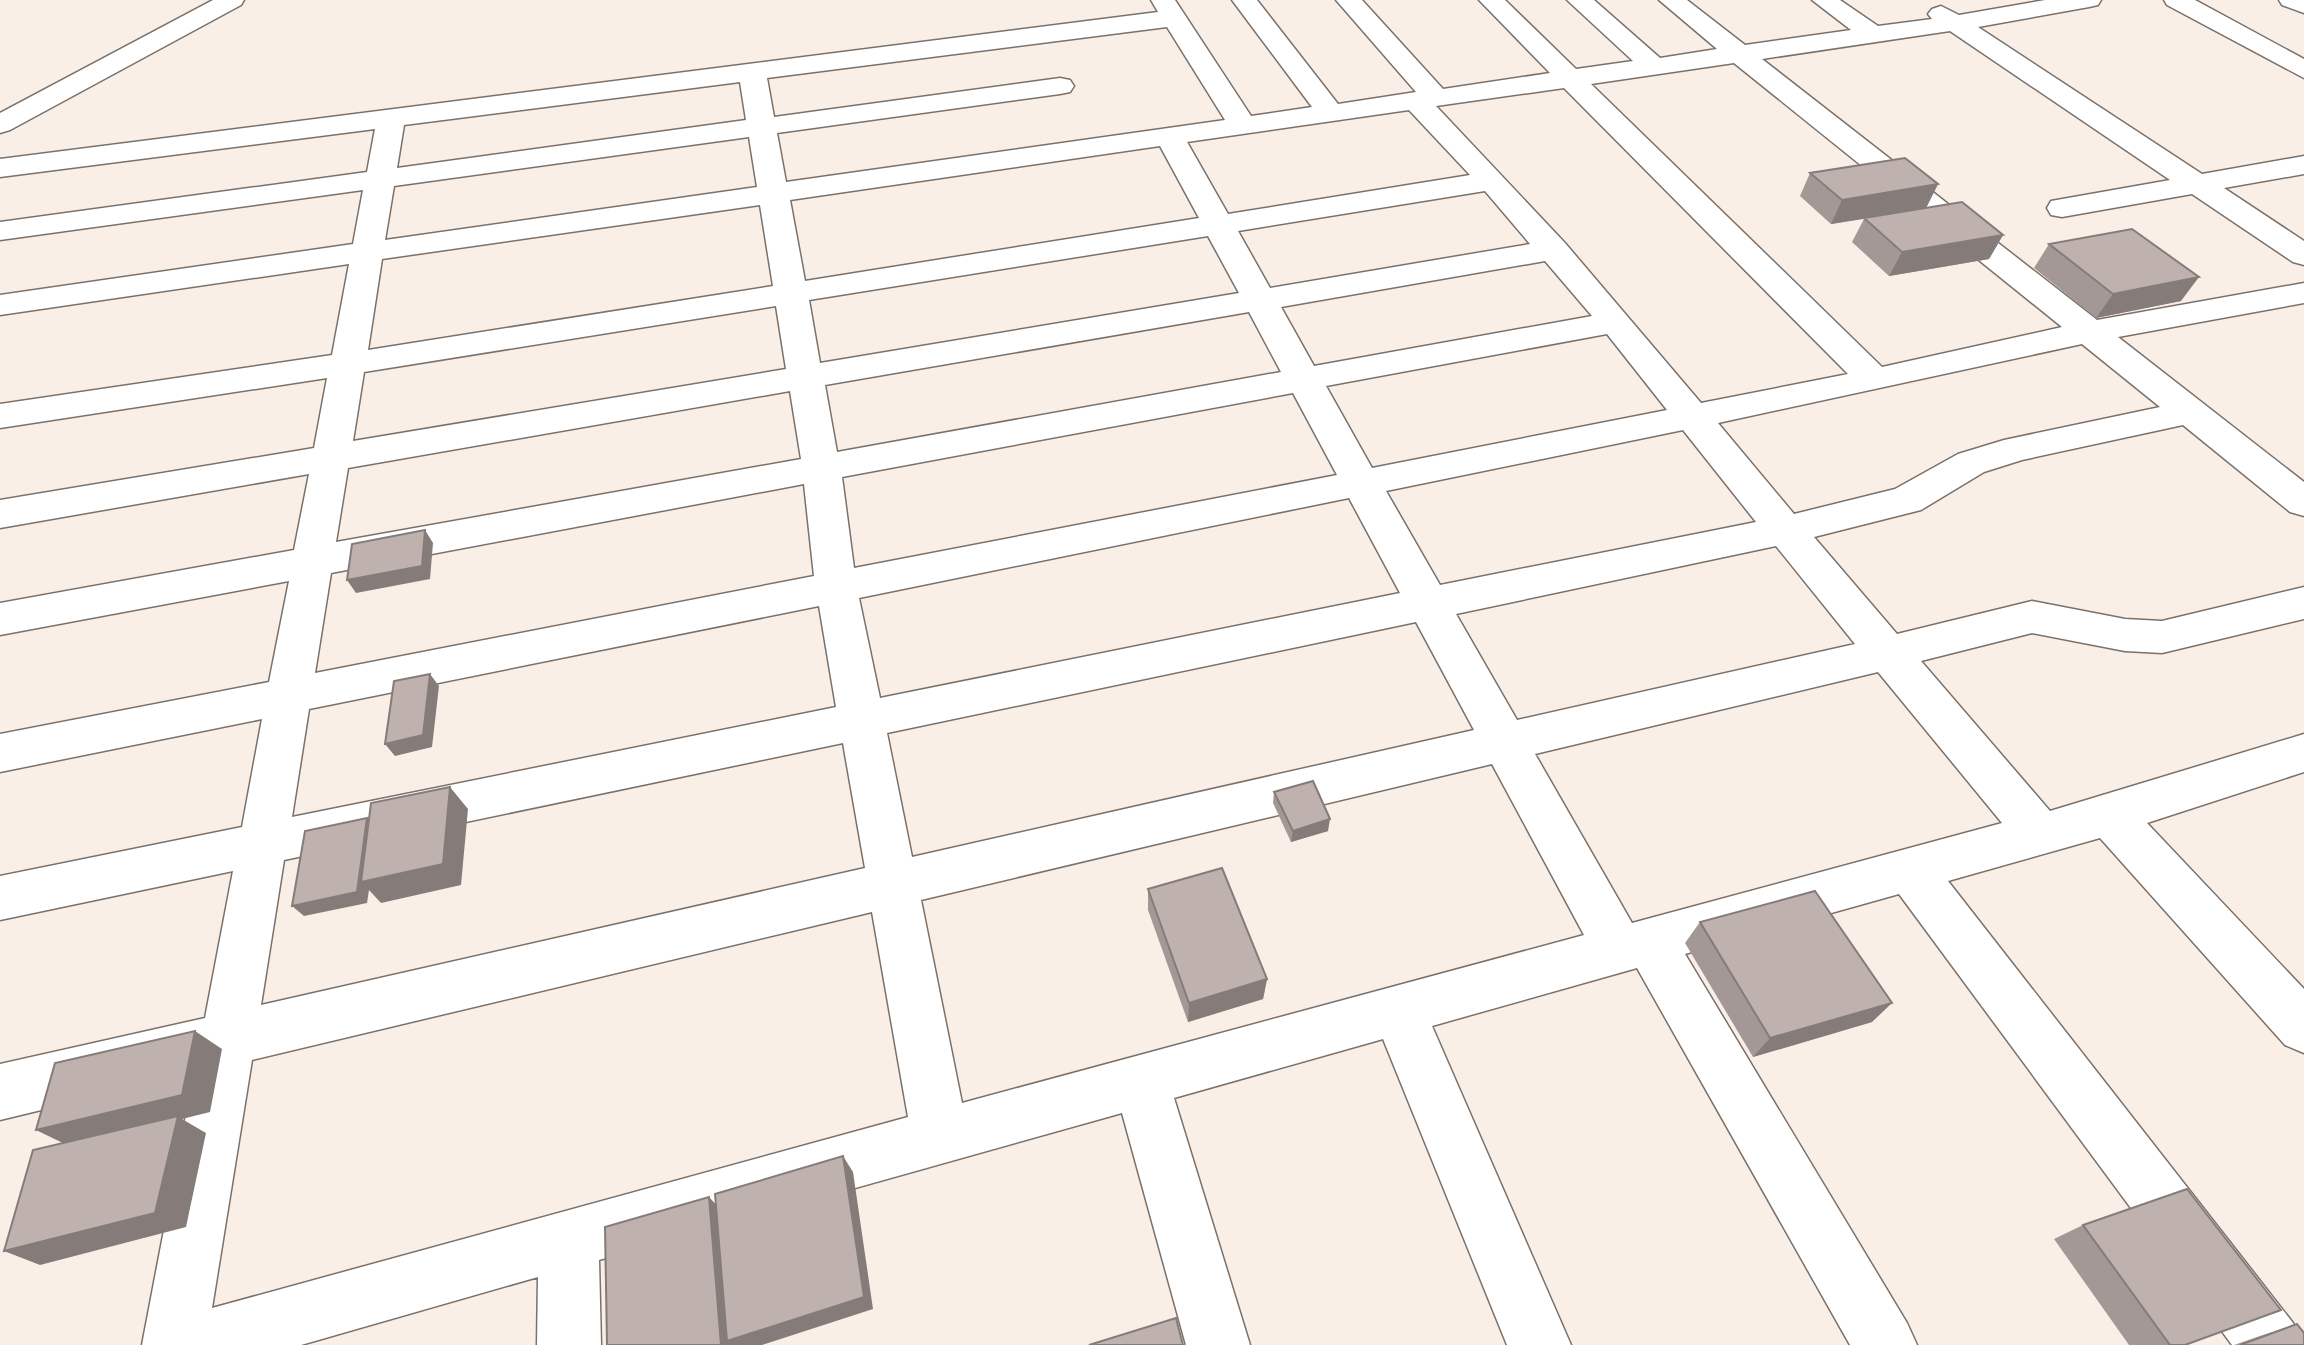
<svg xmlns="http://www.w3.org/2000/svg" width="2304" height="1345" font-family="'Archivo Narrow',sans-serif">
  <rect width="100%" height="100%" fill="#f9efe7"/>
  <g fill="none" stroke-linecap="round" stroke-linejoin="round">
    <defs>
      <path id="minor" d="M213,0H244L241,5L10,130L0,133V113Z
        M1151,0H1175L1251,116L1312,107L1232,0H1257L1338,104L1416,92L1336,0H1362L1443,89L1550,73L1479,0H1505L1576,69L1633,61L1567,0H1594L1660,58L1717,49L1659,0H1687L1745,45L1851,30L1812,0H1840L1878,26L1932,19L1928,14L1932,9L1941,6L1959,15L2045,0H2101L2098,5L2089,7L1978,27L2202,174L2304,156V174L2224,188L2304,241V265L2293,262L2192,194L2062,217L2051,215L2047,208L2051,201L2170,180L1950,31L1762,59L2097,320L2304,283V303L2118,337L2304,482V516L2290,512L2183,425L2022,460L1984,472L1921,510L1814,537L1897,634L2032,601L2125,619L2162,621L2304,587V619L2162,653L2125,651L2032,633L1921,661L2050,811L2304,734V772L2147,823L2304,989V1053L2285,1045L2100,838L1948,881L2293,1323L2303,1345H2232L1899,894L1685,954L1907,1323L1917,1345H1850L1637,968L1432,1026L1571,1345H1507L1383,1039L1174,1098L1250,1345H1186L1122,1113L599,1260L601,1345H537L538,1277L301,1345H142L194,1073L0,1120V1064L205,1018L233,871L0,920V876L242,827L262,719L0,772V734L269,682L289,581L0,635V603L294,550L309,474L0,528V500L314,448L327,378L0,428V404L332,355L349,264L0,315V295L353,244L363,190L0,240V222L367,172L375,129L0,177V159L1158,12ZM1167,27L1225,120L786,182L777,133L1060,94L1070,92L1074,86L1070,80L1060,78L774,117L767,78ZM1734,63L2062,327L1882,367L1591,84ZM740,82L746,120L397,168L404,125ZM1564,88L1848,374L1701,403L1565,243L1436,106ZM1409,110L1470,175L1228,214L1187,142ZM749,137L757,187L385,240L394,186ZM1160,146L1199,218L805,281L790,200ZM1485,191L1530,244L1270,288L1238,231ZM760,205L773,286L368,350L382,259ZM1208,236L1239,293L820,363L809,300ZM1545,261L1592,316L1314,366L1281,307ZM776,306L786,369L353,441L364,372ZM1249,312L1281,372L837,452L825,385ZM1607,334L1667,410L1372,468L1326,386ZM2082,344L2160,407L2004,440L1958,454L1895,489L1794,514L1718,423ZM790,391L801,459L336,542L348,468ZM1293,393L1337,475L854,568L842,477ZM1683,430L1756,522L1440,585L1386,491ZM804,484L814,576L315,673L331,573ZM1349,498L1400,593L880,698L859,598ZM1776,546L1855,644L1517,720L1456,614ZM819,606L836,707L292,817L309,709ZM1416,622L1474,730L912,857L887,733ZM1878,672L2002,823L1632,923L1535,754ZM843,743L865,868L261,1005L284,860ZM1492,764L1584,935L962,1103L921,900ZM872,912L908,1117L212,1308L252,1060Z
        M2164,0H2195L2304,59V78L2167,5Z
        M2279,0H2304V13L2282,5Z"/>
    </defs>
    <use href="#minor" stroke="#7a716a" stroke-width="3"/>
    <use href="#minor" fill="#fff" fill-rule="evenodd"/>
  </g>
  <path fill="#a39896" d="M1810,173L1938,184L1926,208L2003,235L1989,259L1889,276L1852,242L1864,219L1831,224L1800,196Z
    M2049,244L2181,301L2096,318L2034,268Z
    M1274,792L1328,831L1291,842L1273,803Z
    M1148,889L1267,979L1263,999L1188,1022L1148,910Z
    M1700,922L1872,1022L1753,1057L1685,943Z
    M2083,1225L2185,1345H2129L2054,1239Z
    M2297,1324L2304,1345H2234L2260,1336Z"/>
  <path fill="#857c7a" d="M1938,184L1926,208L1831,224L1842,200Z
    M2003,235L1989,259L1889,276L1902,252Z
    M2199,277L2181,301L2096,318L2113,294Z
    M425,530L433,543L430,579L356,593L347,580Z
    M430,674L439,686L432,747L395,756L385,744Z
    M450,787L468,809L461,885L381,903L369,890L367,903L304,916L292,906L367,818L377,829Z
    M1330,819L1328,831L1291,842L1293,831Z
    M1267,979L1263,999L1188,1022L1189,1003Z
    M1892,1003L1872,1022L1753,1057L1770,1038Z
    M195,1031L222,1049L210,1112L182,1119L206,1133L186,1227L40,1265L4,1251L69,1146L36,1130Z
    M843,1156L853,1172L873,1309L762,1345H721L709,1197L723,1212Z"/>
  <path fill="#beb1ae" stroke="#857c7a" stroke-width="2" d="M1905,158L1938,184L1842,200L1810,173Z
    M1962,202L2003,235L1902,252L1864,218Z
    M2132,229L2199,277L2113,294L2049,244Z
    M425,530L422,566L347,580L352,544Z
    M430,674L423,735L385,744L394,681Z
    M1313,781L1330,819L1293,831L1274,792Z
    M450,787L443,864L361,882L371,803Z
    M367,818L357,892L292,906L305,831Z
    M1222,868L1267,979L1189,1003L1148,889Z
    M1815,891L1892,1003L1770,1038L1700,922Z
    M195,1031L182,1095L36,1130L55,1063Z
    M178,1116L155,1213L4,1251L33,1150Z
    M843,1156L864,1297L727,1341L715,1194Z
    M2187,1189L2281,1310L2185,1345H2170L2083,1225Z
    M709,1197L721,1345H607L605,1227Z
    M1176,1318L1183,1345H1089Z
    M2297,1324L2304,1333V1345H2240Z"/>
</svg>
